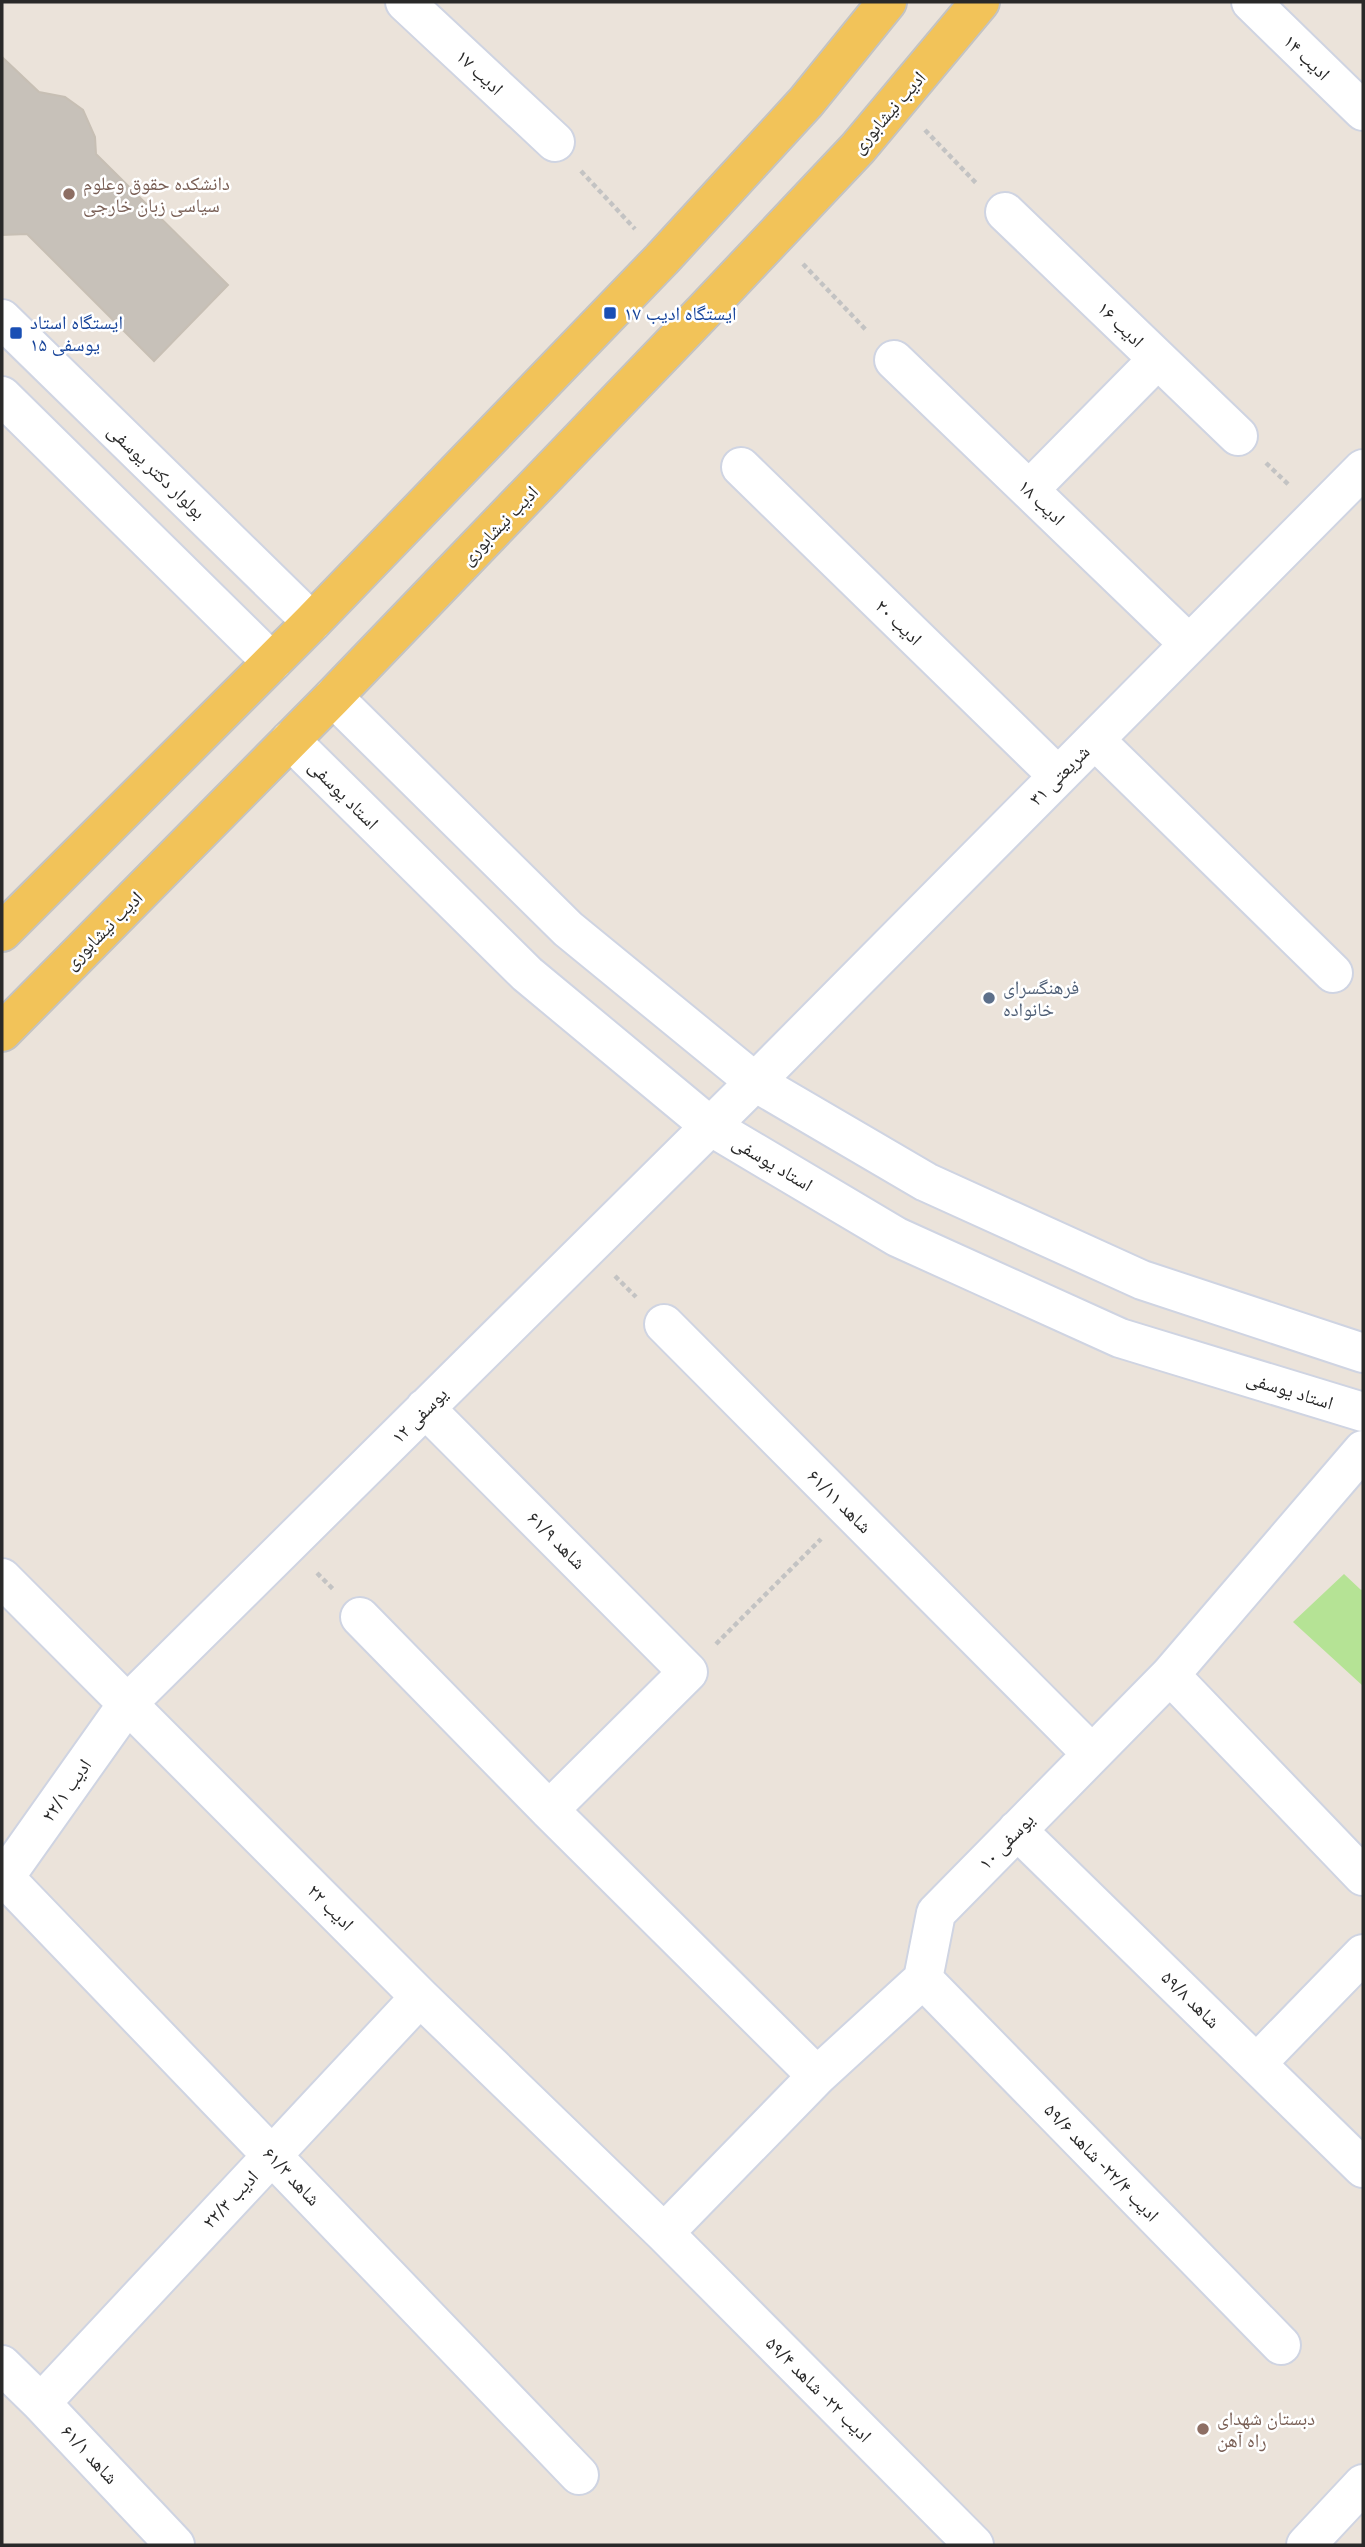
<svg xmlns="http://www.w3.org/2000/svg" width="1365" height="2547" font-family="'Public Sans','Noto Naskh Arabic',sans-serif">
  <rect width="100%" height="100%" fill="#ebe3da"/>
  <path fill="#b5e395" d="M1344,1574L1361,1590L1363,1589V1686L1293,1622Z"/>
  <path fill="#c7c1b9" stroke="#c7bfb4" stroke-width="2" d="M2,57L39,92L65,97L83,110L95,137L96,154L228,285L154,361L27,234L2,235Z"/>
  <g fill="none" stroke-linecap="round" stroke-linejoin="round">
    <defs>
      <path id="minor" d="M405,2L555,142
        M1251,2L1363,111
        M1005,212L1238,436
        M2,319L312,622
        M894,360L1189,644
        M2,396L272,662
        M741,467L1058,776
        M1029,490L1158,359
        M333,697L568,929L755,1082L926,1182L1142,1280L1363,1353
        M290,740L527,974L710,1126L897,1237L1120,1338L1363,1412
        M1095,740L1333,973
        M664,1324L1092,1754
        M425,1408L688,1672L549,1810L817,2076
        M2,1578L420,1997L664,2233L974,2545
        M360,1617L549,1810
        M1170,1675L1363,1876
        M1017,1830L1363,2168
        M4,1877L579,2475
        M2,1881L128,1703L755,1082L1363,469
        M923,1979L1281,2345
        M1257,2063L1363,1954
        M664,2233L817,2076L923,1979L936,1913L1170,1675L1363,1450
        M2,2365L41,2403L175,2545
        M41,2403L420,1997
        M1306,2545L1363,2484"/>
      <path id="major" d="M2,932L312,622L662,259L806,102L887,2
        M2,1032L333,697L705,310L858,148L980,2"/>
    </defs>
    <use href="#minor" stroke="#cfd4e2" stroke-width="42"/>
    <use href="#major" stroke="#c3c3c3" stroke-width="42"/>
    <path stroke="#c3c3c3" stroke-width="4.5" stroke-dasharray="5 3.5" stroke-linecap="butt" d="M925,130L977,184
      M581,171L635,229
      M803,264L867,331
      M1266,463L1290,486
      M615,1276L636,1297
      M317,1573L333,1589
      M716,1644L821,1539"/>
    <use href="#minor" stroke="#fff" stroke-width="38"/>
    <use href="#major" stroke="#f2c359" stroke-width="38"/>
  </g>
  <g fill="#8d6e63" stroke="#fff" stroke-width="2.5">
    <circle cx="69" cy="194" r="7"/>
    <circle cx="1203" cy="2429" r="7"/>
  </g>
  <g fill="#1a4fb4" stroke="#fff" stroke-width="2.5">
    <rect x="603" y="306" width="14" height="14" rx="3.5"/>
    <rect x="9" y="326" width="14" height="14" rx="3.5"/>
  </g>
  <circle fill="#5c6f8a" stroke="#fff" stroke-width="2.5" cx="989" cy="998" r="7"/>
  <g text-anchor="middle" dominant-baseline="central" stroke-width="5" stroke-linejoin="round" paint-order="stroke">
    <g font-size="19" fill="#292929" stroke="#fff">
      <text transform="translate(1307 57) rotate(44)">ادیب ۱۴</text>
      <text transform="translate(480 72) rotate(43)">ادیب ۱۷</text>
      <text transform="translate(888 112) rotate(-49)">ادیب نیشابوری</text>
      <text transform="translate(1121 324) rotate(44)">ادیب ۱۶</text>
      <text transform="translate(157 471) rotate(44)">بولوار دکتر یوسفی</text>
      <text transform="translate(1042 502) rotate(44)">ادیب ۱۸</text>
      <text transform="translate(499 525) rotate(-46)">ادیب نیشابوری</text>
      <text transform="translate(899 622) rotate(44)">ادیب ۲۰</text>
      <text transform="translate(1059 775) rotate(-45)">شریعتی ۳۱</text>
      <text transform="translate(344 794) rotate(45)">استاد یوسفی</text>
      <text transform="translate(103 930) rotate(-45)">ادیب نیشابوری</text>
      <text transform="translate(773 1163) rotate(31)">استاد یوسفی</text>
      <text transform="translate(1290 1390) rotate(17)">استاد یوسفی</text>
      <text transform="translate(419 1415) rotate(-45)">یوسفی ۱۲</text>
      <text transform="translate(840 1501) rotate(45)">شاهد ۶۱/۱۱</text>
      <text transform="translate(557 1540) rotate(45)">شاهد ۶۱/۹</text>
      <text transform="translate(66 1790) rotate(-55)">ادیب ۲۲/۱</text>
      <text transform="translate(1006 1841) rotate(-46)">یوسفی ۱۰</text>
      <text transform="translate(331 1907) rotate(45)">ادیب ۲۲</text>
      <text transform="translate(1191 1999) rotate(44)">شاهد ۵۹/۸</text>
      <text transform="translate(1102 2162) rotate(46)">ادیب ۲۲/۴ - شاهد ۵۹/۶</text>
      <text transform="translate(292 2176) rotate(46)">شاهد ۶۱/۳</text>
      <text transform="translate(230 2199) rotate(-47)">ادیب ۲۲/۳</text>
      <text transform="translate(819 2389) rotate(45)">ادیب ۲۲ - شاهد ۵۹/۴</text>
      <text transform="translate(90 2454) rotate(47)">شاهد ۶۱/۱</text>
    </g>
    <g font-size="19" fill="#785e54" stroke="#fff" text-anchor="start">
      <text x="83" y="183">دانشکده حقوق وعلوم<tspan x="83" dy="22">سیاسی زبان خارجی</tspan></text>
      <text x="1217" y="2418">دبستان شهدای<tspan x="1217" dy="22">راه آهن</tspan></text>
    </g>
    <g font-size="19" fill="#164399" stroke="#fff" text-anchor="start">
      <text x="624" y="313">ایستگاه ادیب ۱۷</text>
      <text x="30" y="322">ایستگاه استاد<tspan x="30" dy="22">یوسفی ۱۵</tspan></text>
    </g>
    <g font-size="19" fill="#4e5e75" stroke="#fff" text-anchor="start">
      <text x="1003" y="987">فرهنگسرای<tspan x="1003" dy="22">خانواده</tspan></text>
    </g>
  </g>
  <rect width="1365" height="2547" fill="none" stroke="#292929" stroke-width="7"/>
</svg>
